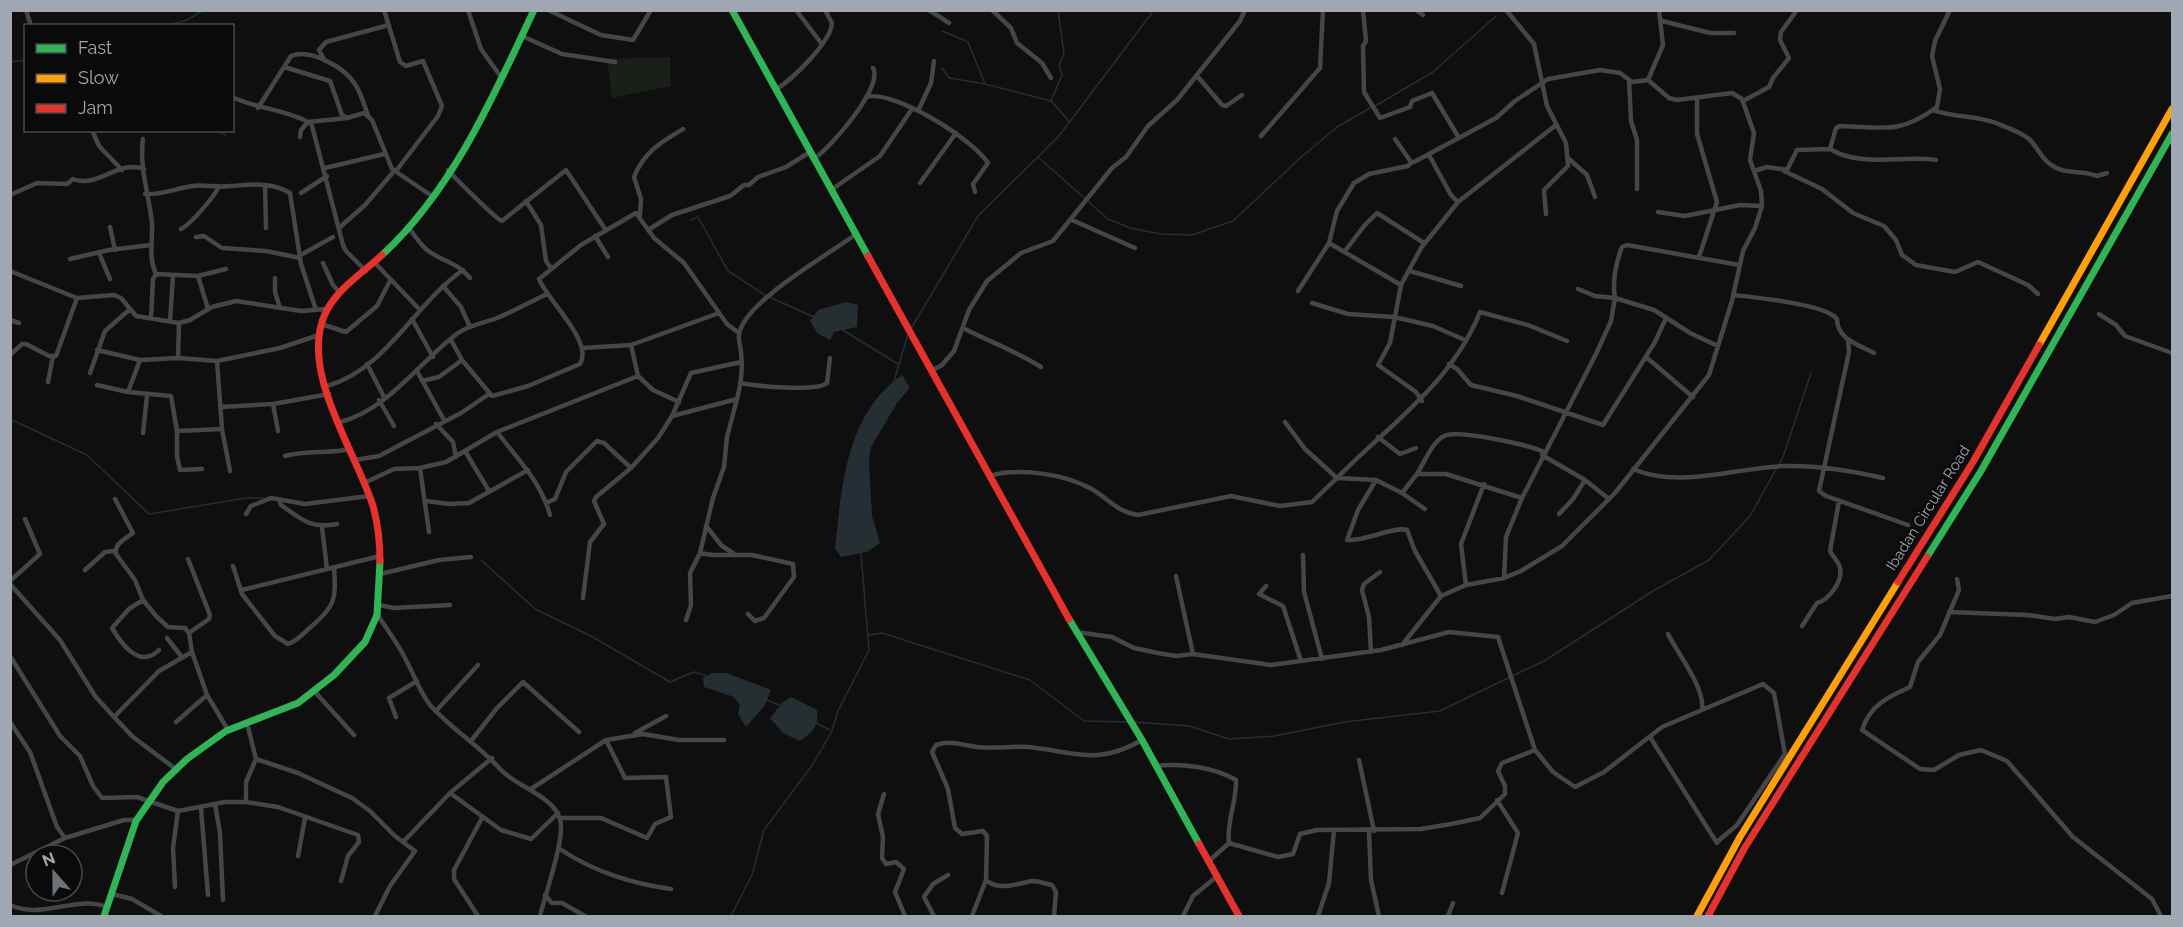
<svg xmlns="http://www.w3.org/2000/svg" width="2183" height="927" font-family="Raleway,sans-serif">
  <rect width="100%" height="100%" fill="#0f0f10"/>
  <path fill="#19201a" d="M670,57L671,86L612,98L607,59Z"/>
  <path fill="#252f33" d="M846,302L858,305L857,327L834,332L830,340L817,333L810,321L818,310Z
    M902,375L910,388L897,403L871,447L869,462L872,516L880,543L867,552L841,557L835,548C842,485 846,414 902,375Z
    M712,673H726L771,690L765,705L746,727L738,714L740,705L734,697L704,687L703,678Z
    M791,697L817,710C819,726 813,732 800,741L783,733L770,718L783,702Z"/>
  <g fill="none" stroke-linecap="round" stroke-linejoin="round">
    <path stroke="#252f33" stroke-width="1.5" d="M166,26L187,20L204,10
      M942,31L968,42L985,84L1051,101L1070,122
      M10,62L26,60
      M942,68L949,78L985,84
      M1051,101L1062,75L1059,65L1064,54L1058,10
      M1375,106L1433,72L1496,16
      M217,130L226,136
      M1038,157L1108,219L1130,228L1161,234L1192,235L1233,221L1299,159L1337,127L1370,108
      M691,220L698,217L728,271L765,295
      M769,297L814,317
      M912,327L978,216L1059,136L1154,10
      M841,329L898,364
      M894,381L908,334
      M10,419L87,455L149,514L246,498H264
      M481,560L535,609L591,636L670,682L694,672L707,676
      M869,635L882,633L1030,680L1084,721L1128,722
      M1514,675L1544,661L1653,591L1709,560L1750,516L1783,457L1811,373
      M767,700L779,705
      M1133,722L1189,726L1229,739L1274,736L1344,722L1440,711L1510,677
      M816,723L830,730
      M731,916L752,875L764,830L813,764L832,731L838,711L869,650L861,554"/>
    <path stroke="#444648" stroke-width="4.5" d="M26,10L31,26
      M384,10L400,62L406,66L423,61L442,106L438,116L396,171
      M468,10L481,49L501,77
      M548,10L601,35L633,40L651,10
      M796,10L821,43
      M929,10L949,23
      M992,10L1011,28L1017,43L1042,63L1051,78
      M1363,10L1366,41L1363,46L1364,92L1380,118L1410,107L1412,101L1432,93L1459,138
      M1416,10L1423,15
      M1506,10L1534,44L1547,106L1566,143L1568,166L1544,190L1546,214
      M1662,21L1710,33H1734
      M522,36L562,54L615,62
      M325,61L319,50L326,42L389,25
      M284,67L330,81L342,115L347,118
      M1197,76L1222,105L1226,106L1242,95
      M1629,80L1631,121L1637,140V189
      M775,90C792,80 831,42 832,23L825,10
      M232,97C257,109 285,109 308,122
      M866,97C893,89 973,139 988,163L973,184L975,192
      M1697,98V134L1717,202L1699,257
      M1743,101L1769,87L1773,78L1789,58L1780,40L1781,32L1797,10
      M258,108L291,56C310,48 344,67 355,84C361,93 364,105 368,115
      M1933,110C1954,118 1975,115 1996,123C2006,127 2021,132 2029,139C2037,146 2041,158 2050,164C2065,176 2081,169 2097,176L2107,173
      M918,111L931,83L934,61
      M311,122L343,245L346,251L366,271
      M92,130L99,146L122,170
      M1261,136L1320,68L1323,10
      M300,137L301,130L308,122L347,118L364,113L372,120L392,169L432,196
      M143,139C139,167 149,195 152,223C153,240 148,257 156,274L153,279L151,318
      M1395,139L1411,162H1414L1496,118L1515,101L1548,79L1600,70L1620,73L1632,82L1648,80L1663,45L1659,10
      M1830,149C1862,168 1901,155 1936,160
      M1429,155L1451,195L1458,202
      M1568,158L1587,175L1595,197
      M814,159C830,148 884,87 873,68
      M325,168L384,154
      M448,170C455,178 497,220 502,221L566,170L605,229
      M1754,171L1767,167L1787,170L1797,150L1830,149L1836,128L1840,126C1883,127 1899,135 1937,107L1940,89L1932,56L1935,41L1950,10
      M1784,171L1822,189L1853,213L1884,226L1896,240L1902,255L1916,265L1955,272L1978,262L2028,285L2038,294
      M920,183L956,133
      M265,185L266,228
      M831,190L880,156L912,109
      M301,193L327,176
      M145,194C163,195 174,189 192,186C205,184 217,188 230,186C250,185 270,181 290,193L301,264L316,310
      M10,195L37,183L67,184L73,179C97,189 119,159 144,169
      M526,201L541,225L546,261L551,268
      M1658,212L1685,216L1740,205L1762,206
      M640,215L641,199L634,177C644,152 661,142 683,129
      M1072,220L1135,248
      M110,227L115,250
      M339,228L365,205L395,170
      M409,228C414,235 420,244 427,250C444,263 455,260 470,278
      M181,229C191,224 215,196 219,186
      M648,230L672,215L730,196L744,185H749L758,177L786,167L810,152
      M595,236L608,257
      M196,237L204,236L222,248L266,251L300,258
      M1329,243L1401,285
      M1345,251L1364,226L1377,213L1424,243
      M99,253L110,279
      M299,256L333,237
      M70,259L109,250L151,245
      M323,263L333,285L340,293
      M375,263L420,310
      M10,271L77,298L114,295L121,298L136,316L179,323L190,320L212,307L236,301L301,311L326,309
      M1410,271L1461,286
      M156,274L198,276L208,309
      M198,276L226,269
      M275,278V292L280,308
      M443,286L461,307L470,327
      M1578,289L1595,296L1615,298C1612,282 1616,262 1622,247L1627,245L1739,265
      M1298,291L1329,243L1337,211L1354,183L1369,174L1408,166L1412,162
      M1733,295C1753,297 1826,304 1837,319C1837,339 1859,345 1874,353
      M1312,303L1348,314L1394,317L1433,326L1465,340
      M2099,314L2116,325L2125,336L2172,353
      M412,319L433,357
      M10,320L19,323
      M170,321L173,276
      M321,324L346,332L377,306L390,281
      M963,328C990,342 1016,351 1041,367
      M451,340L462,360L492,396L528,386L580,364C594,342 547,300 539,279L581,245L636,213L654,238L684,263L727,324L739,333
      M1848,340L1849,352L1819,491L1826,496L1908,525
      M631,345L638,376L653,390L679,402
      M582,348L631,345L719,313
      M97,350L140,360
      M10,355L22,344H26L49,356H56L77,298
      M1646,357L1693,397
      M178,358L179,323
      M367,364L384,397
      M1449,364L1457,369L1471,385L1517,396L1603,425L1655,342L1666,318
      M933,370L942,365L954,351L969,310L987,281L1021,253L1053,241L1112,168L1126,157L1148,126L1177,100L1240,21L1245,10
      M417,371L444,420
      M90,373L105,331L129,310
      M422,381L439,377L462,360
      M48,382L53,356
      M740,383C757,386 815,392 827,383L830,358
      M97,385L128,392L140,360L178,358L217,361L280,348L319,335
      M327,386C387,369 414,304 463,270
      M128,392L171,396L177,431
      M379,400L394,426
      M1422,401L1416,392L1378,365L1390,343L1401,285L1421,248L1458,202L1556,125
      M273,404L278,431
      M221,407L273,404L329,394
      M672,416L691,373L741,362
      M340,422C388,410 420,361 458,333C469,325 484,323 497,318C514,311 530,302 547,294
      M436,424L453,442L456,457
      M222,429L230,471
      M497,432C517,458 541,482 550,515
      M143,433L147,396
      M1378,437L1400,454L1416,448
      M465,451L489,491
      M1542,455L1585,480L1609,499
      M285,456C307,450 329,454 351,449
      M355,460L379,456L461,413L489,394
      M420,468L429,532
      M202,469L180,470L177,456V431L222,429L217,361
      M1633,469C1679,489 1735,468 1783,466C1818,465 1849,470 1883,478
      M1417,474C1424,463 1432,442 1444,436C1457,429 1529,445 1544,452
      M989,476C1018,467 1063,474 1090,488C1108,498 1115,511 1138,515L1231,496L1280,506L1312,502L1337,478L1305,449L1285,422
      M1337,478C1389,425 1452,383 1480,312L1528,325L1567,341
      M1337,478L1376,480L1402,493L1417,474H1446L1522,498
      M1376,480L1358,510L1347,540C1365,542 1393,526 1407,530L1415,551L1441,596
      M364,483L394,469L420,468L446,462L497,432L638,376
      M1402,493L1425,509
      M115,499L133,533C126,539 114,543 116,554L135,580L143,600L156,616L168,627L185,628L189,633L192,652
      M279,500L281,505C302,520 311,529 337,524
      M426,501L449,504L469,503L528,470
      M546,503L555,499L566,472L597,441L604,443L631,468
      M246,514L251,506L271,498L305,504L369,496
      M1559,514L1573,499L1585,480
      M706,526L722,546L733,553
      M322,527L327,569
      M700,553L712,555H752L793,564L794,577L764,618L755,621L748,614
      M1303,555L1304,592L1322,659
      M188,559L210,615L209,619L189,633
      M233,566L242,594L275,636L288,644C299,640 303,633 312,626C336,605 336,599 334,567
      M85,570L105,552L114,551
      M380,574L439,560L471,557
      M1176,576L1193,654
      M1504,578L1506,537L1522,498L1597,352L1611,321L1615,298L1654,310L1690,333L1718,346
      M1957,579L1959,590L1940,635L1918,662L1910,687C1888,697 1870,705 1862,730L1920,769L1934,770L1959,755L1981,750L2007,761L2073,837L2152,899L2161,916
      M10,581L40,554L25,519
      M10,584L60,640L95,696L114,717L159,671L192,652L207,695L228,730
      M1466,585L1461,544L1484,484
      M1266,586L1259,594L1283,606L1301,661
      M242,590L380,556
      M583,598L590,542L604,524L594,501L596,497L631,468L658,438L672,416L737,399C741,384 743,368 741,353C741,347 738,341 739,335C743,302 830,254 856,234
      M143,600L129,609L112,628C122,645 140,669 159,650
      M379,605L394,608L450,605
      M1949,612L2028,615L2055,619L2069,617L2095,622L2114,615L2132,603L2172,596
      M377,614C386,628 396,641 404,656C413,672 419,691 430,705C451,729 480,746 501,770C516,786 553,796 560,819C566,836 545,895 540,916
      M686,620L691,605L690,573L700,553L713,498L724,467L727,437L737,399
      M1802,626L1817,603C1829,600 1843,581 1840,568C1839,562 1833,557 1830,551L1839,501
      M1076,632L1112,637L1134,648L1158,653L1176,656L1193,654L1271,665L1381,650L1449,632L1498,637L1535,750
      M1668,634C1678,654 1705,688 1702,709
      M167,638L181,656
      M1402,645L1441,596L1466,585L1504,578L1521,571L1562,546L1615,493L1709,375L1732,301L1743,251L1755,228L1762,206L1761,191L1750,160L1754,133L1742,99L1732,93L1677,100L1669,98L1648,80
      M1371,652L1369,617L1362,590L1364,584L1380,572
      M10,656L60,736L80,756L93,786L102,798L137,797L178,811L225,802H246L278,807L358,835L359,842L348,856L341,881
      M315,692L354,735
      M436,711L478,665
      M114,717L133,737L177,770
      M396,717L389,698L417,681
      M10,722L30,752L57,827L65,838
      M176,722L207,695
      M247,723L256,759L298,773L352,798L370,811L395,836L415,851L390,886L375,916
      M635,733L666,716
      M1650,737L1717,843
      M471,741L497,708L523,682L579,732
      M1359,760L1374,831
      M1156,766C1181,763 1214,767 1236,780C1237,801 1226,823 1229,843
      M531,789L606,740L643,734L679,740H724
      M450,793L501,830L531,839L558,813
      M884,794L878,814L883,837L882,858L886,864L896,862L904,869L895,892L905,916
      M1497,800L1518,833L1502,893
      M246,802V782L256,759
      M215,804L220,833L223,900
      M201,808L208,895
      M560,818H601L647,838L655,824L671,817L666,777L625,778L606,740
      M1369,832L1371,880L1379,916
      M404,841L450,793L492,758
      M560,849C592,871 633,884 671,889
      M298,856L305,818
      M1208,862L1229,843L1278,857L1293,854L1300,834L1317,830L1421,829L1451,824L1480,818L1505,794V786L1498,771L1502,763L1535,750L1553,772L1575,787L1604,772L1662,727L1763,684L1774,693L1785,754L1737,825L1717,842
      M10,865L65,838L124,820H136
      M175,887L173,848L178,811
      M112,894L132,899L161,916
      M545,895L552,903H562L585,916
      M10,905C43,920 74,895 107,907
      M478,916L454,879V870L482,818
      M934,916L924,897L933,884L948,875
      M972,916L986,880
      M1054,916L1056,892L1052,885C1046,884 1039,881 1033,881C1018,883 1000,892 986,880L987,836L983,831L962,834L955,828L948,789L932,752L936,745C951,740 963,745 977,747C994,749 1012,746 1029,747C1075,752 1097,766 1142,740
      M1183,916L1193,896L1216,877
      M1318,916L1329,883L1334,830
      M1448,916L1453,903"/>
    <path stroke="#30b455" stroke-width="7" d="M732,10L868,256
      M382,255C453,190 494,95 534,10
      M1927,557L1981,471L2172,134
      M1069,619L1142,740L1199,844
      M104,916L136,821L163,782L187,759L226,731L298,703L334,675L365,642L377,615L380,561"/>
    <path stroke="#ff9f0a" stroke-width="7" d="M2039,345L2172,109
      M1697,916L1740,837L1898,582"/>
    <path stroke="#e5322d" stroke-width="7" d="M868,256L1069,619
      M380,561C380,542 378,524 373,506C356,452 299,371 325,314C336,289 363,273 382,255
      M1898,582L1973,462L2039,345
      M1199,844L1239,916
      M1708,916L1744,849L1927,557"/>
  </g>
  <g text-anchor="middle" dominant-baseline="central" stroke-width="5" stroke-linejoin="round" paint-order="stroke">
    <g font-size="15" fill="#9fa8b2" stroke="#0a0a0b">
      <text transform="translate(1928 508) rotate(-58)">Ibadan Circular Road</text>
    </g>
  </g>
  <rect width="2183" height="927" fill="none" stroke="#9fa8b2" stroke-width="24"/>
  <rect x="24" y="24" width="210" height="108" fill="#0a0a0b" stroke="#46494e" stroke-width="1.5"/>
  <rect x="36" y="44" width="30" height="9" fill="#30b455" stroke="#46494e" stroke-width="1.5"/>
  <text x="78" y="54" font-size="18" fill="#9fa8b2">Fast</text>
  <rect x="36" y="74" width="30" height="9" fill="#ff9f0a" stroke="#46494e" stroke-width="1.5"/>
  <text x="78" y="84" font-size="18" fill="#9fa8b2">Slow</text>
  <rect x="36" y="104" width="30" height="9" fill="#e5322d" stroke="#46494e" stroke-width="1.5"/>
  <text x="78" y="114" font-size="18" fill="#9fa8b2">Jam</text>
  <g transform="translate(54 873) rotate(339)"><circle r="28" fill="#0a0a0b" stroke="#46494e" stroke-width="1.5"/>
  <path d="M0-4.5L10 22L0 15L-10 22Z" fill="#6d7279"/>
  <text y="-9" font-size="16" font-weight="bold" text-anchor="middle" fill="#9fa8b2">N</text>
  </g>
</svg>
